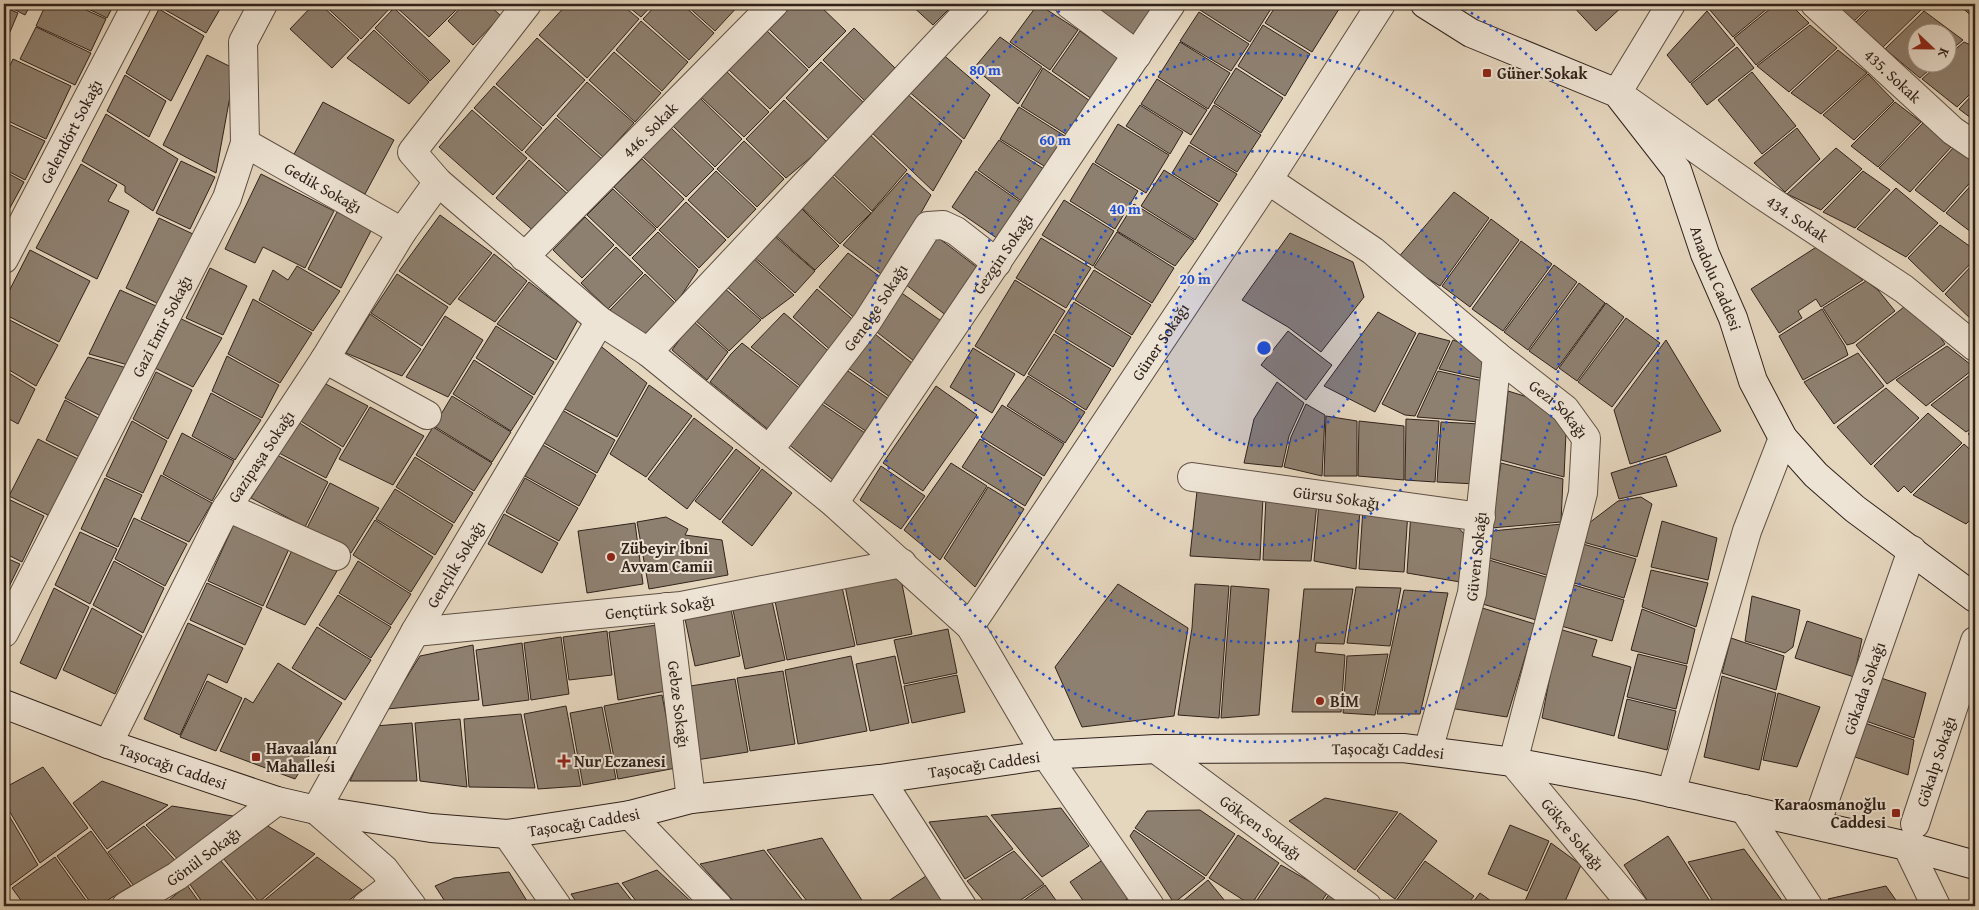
<svg xmlns="http://www.w3.org/2000/svg" width="1979" height="910" font-family="'Gentium Book Plus',serif">
  <rect width="100%" height="100%" fill="#e5d6be"/>
  <filter id="stains"><feTurbulence type="fractalNoise" baseFrequency=".004" numOctaves="4"/><feColorMatrix values="0 0 0 0 .2 0 0 0 0 .09 0 0 0 0 .02 0 0 0 .5 -.17"/></filter>
  <radialGradient id="worn" r=".72"><stop offset=".6" stop-color="#630" stop-opacity="0"/><stop offset="1" stop-color="#630" stop-opacity=".3"/></radialGradient>
  <path fill="#8e8070" stroke="#30221b" d="M4,4H31L25,15Z
    M46,4H73L106,19L91,51L36,26Z
    M78,4H114L107,18Z
    M162,4H223L206,33L160,7Z
    M314,4H320L359,40L332,68L290,29Z
    M323,4H390L392,6L361,39Z
    M397,4H462L429,37L395,6Z
    M464,4H488L501,16L473,45L448,21Z
    M567,4H621L639,19L587,78L539,35Z
    M625,4H653L641,17Z
    M657,4H682L714,33L689,60L643,19Z
    M685,4H740L715,31Z
    M791,4H818L846,31L809,68L768,28Z
    M910,4H954L933,25Z
    M1038,4L1078,30L1050,70L1010,42Z
    M1095,4H1164L1141,42L1094,6Z
    M1203,4H1274L1250,42L1200,10Z
    M1277,4H1331L1339,9L1312,52L1265,23Z
    M1529,4H1545L1539,10Z
    M1571,4H1625L1596,31Z
    M1714,4H1773L1733,37L1709,9Z
    M1776,4H1790L1809,23L1756,65L1734,38Z
    M1834,4H1872L1853,22Z
    M1874,4H1917L1922,9L1880,50L1854,24Z
    M1958,4H1975V19Z
    M4,7L18,13L4,46Z
    M394,8L450,61L430,81L375,28Z
    M159,9L204,36L171,101L126,73Z
    M1707,11L1735,45L1690,83L1667,55Z
    M1924,11L1963,40L1946,54V32H1916V62H1938L1920,78L1885,49Z
    M1199,12L1249,44L1231,71L1180,41Z
    M641,21L688,62L662,91L616,50Z
    M1263,25L1310,54L1285,96L1238,66Z
    M1810,25L1837,48L1789,92L1757,66Z
    M36,27L91,53L75,85L20,59Z
    M854,28L898,71L867,103L823,60Z
    M374,30L429,82L409,104L347,58Z
    M766,30L808,70L770,109L728,69Z
    M1080,31L1120,60L1092,99L1052,71Z
    M1000,37L1042,67L1018,104L974,68Z
    M537,38L585,80L543,126L496,84Z
    M1180,42L1230,73L1208,109L1158,77Z
    M1964,42L1975,47V89L1957,107L1922,79L1941,62H1946V57Z
    M1737,47L1754,68L1707,105L1691,84Z
    M1838,50L1867,73L1821,114L1791,93Z
    M614,52L661,93L635,122L589,80Z
    M940,52L990,95L964,139L907,90Z
    M207,55L235,69L216,173L163,145Z
    M13,59L71,86L46,139L4,119V78Z
    M821,62L865,104L831,141L786,98Z
    M1043,68L1090,101L1069,136L1021,106Z
    M1236,68L1283,98L1261,133L1214,103Z
    M726,71L769,112L744,137L701,97Z
    M1752,72L1796,126L1762,154L1718,100Z
    M1868,74L1894,101L1854,140L1823,115Z
    M125,75L166,101L149,137L107,111Z
    M1157,79L1207,110L1191,135L1141,104Z
    M587,82L634,123L603,157L557,116Z
    M494,86L542,128L522,151L474,108Z
    M1975,92V121L1959,109Z
    M906,93L962,141L933,191L870,131Z
    M700,98L742,139L715,167L673,126Z
    M784,100L828,143L786,178L746,139Z
    M323,102L394,140L365,194L293,156Z
    M1895,102L1921,122L1878,167L1851,146Z
    M1140,105L1183,132L1170,154L1126,126Z
    M1214,105L1261,135L1237,172L1190,143Z
    M1019,107L1068,138L1049,169L1000,139Z
    M472,110L527,158L493,195L439,147Z
    M106,114L178,159L153,211L125,192V186L82,161Z
    M556,118L602,159L571,194L525,152Z
    M4,122L45,141L25,180L4,169Z
    M1923,123L1952,146L1910,192L1879,168Z
    M1118,124L1169,155L1146,193L1095,162Z
    M671,128L714,169L686,197L643,157Z
    M1797,128L1820,159L1785,192L1754,163Z
    M867,132L907,170L872,211L830,171Z
    M999,140L1047,171L1027,205L978,170Z
    M744,141L784,179L757,207L717,169Z
    M1189,145L1237,174L1219,202L1172,173Z
    M1954,147L1975,163V177L1944,212L1915,190Z
    M1836,148L1862,169L1821,210L1787,194Z
    M642,159L684,199L657,228L614,187Z
    M529,160L570,196L536,233L496,198Z
    M181,161L215,177L190,229L156,213Z
    M1093,163L1138,191L1115,229L1070,201Z
    M81,164L117,185L108,201L129,211L97,279L36,248Z
    M1164,170L1218,204L1195,240L1141,206Z
    M4,171L24,182L5,217H4Z
    M716,171L756,209L728,238L688,200Z
    M976,171L1026,206L1001,241L952,207Z
    M1863,171L1890,190L1855,228L1823,212Z
    M829,173L871,213L840,244L798,204Z
    M907,173L931,195L885,277L843,245Z
    M261,174L334,211L305,268L263,247L255,263L225,249Z
    M1975,181V235L1946,213Z
    M1896,188L1938,223L1906,257L1857,229Z
    M613,189L656,229L630,256L587,215Z
    M1454,192L1489,218L1440,286L1397,259Z
    M1064,200L1114,231L1093,266L1042,235Z
    M686,202L726,240L699,268L659,230Z
    M1134,204L1194,241L1175,266L1117,231Z
    M798,205L839,246L815,270L772,232Z
    M337,212L372,229L341,288L308,269Z
    M440,215L492,253L450,305L399,271Z
    M585,217L614,245L582,278L553,250Z
    M159,218L195,235L161,305L126,288Z
    M1491,219L1519,240L1470,307L1442,286Z
    M1940,225L1975,250V259L1943,292L1908,258Z
    M658,232L698,270L677,302L632,258Z
    M1117,232L1174,268L1152,303L1094,267Z
    M771,233L815,271L795,293L752,255Z
    M932,233L978,268L947,316L901,281Z
    M1290,233L1353,262L1364,297L1321,352L1288,327L1242,300Z
    M1041,238L1091,268L1066,308L1016,278Z
    M1521,241L1552,264L1503,331L1472,309Z
    M1818,246L1863,280L1821,307L1816,299L1798,311L1802,318L1779,333L1751,289Z
    M616,247L643,273L608,309L581,283Z
    M30,250L90,281L59,342L4,314V301Z
    M848,253L883,279L859,322L819,287Z
    M494,254L527,281L495,322L458,299Z
    M751,256L794,295L762,319L725,285Z
    M1975,262V323L1945,294Z
    M1554,265L1577,282L1528,350L1504,332Z
    M297,266L340,291L313,331L259,300L273,270L288,280Z
    M210,268L247,286L223,335L186,318Z
    M1094,270L1151,305L1132,335L1075,300Z
    M397,274L448,307L422,346L371,313Z
    M645,274L676,304L640,341L609,311Z
    M1015,280L1065,311L1024,376L975,346Z
    M1866,281L1878,290L1895,311L1854,343L1847,345L1823,308Z
    M529,282L578,320L556,360L497,324Z
    M1579,283L1605,303L1556,370L1529,351Z
    M723,287L761,320L729,351L694,319Z
    M817,289L858,324L834,353L793,317Z
    M896,289L944,323L914,361L873,329Z
    M120,290L156,306L128,365L89,354Z
    M253,299L312,333L280,383L228,354Z
    M1074,302L1131,337L1113,367L1055,332Z
    M1606,303L1624,317L1577,381L1559,368Z
    M1904,307L1923,312L1945,344L1887,384L1856,345Z
    M1822,309L1845,346L1848,355L1803,380L1779,336Z
    M1378,312L1416,333L1375,412L1324,386Z
    M784,313L832,354L804,389L751,347Z
    M370,314L421,349L402,376L346,353Z
    M175,316L222,338L193,387L151,366Z
    M445,316L483,340L448,397L406,377Z
    M4,317L58,345L36,386L4,367Z
    M1626,318L1660,343L1612,407L1578,382Z
    M693,321L728,352L707,380L672,350Z
    M496,326L554,362L534,395L476,358Z
    M871,331L912,363L890,397L844,365Z
    M1288,331L1332,365L1306,400L1261,365Z
    M1419,333L1450,341L1415,416L1405,415L1382,404Z
    M1054,334L1111,369L1086,410L1028,374Z
    M1453,340L1487,353L1484,379L1439,369Z
    M1666,340L1721,431L1667,453L1630,464L1614,410Z
    M742,343L802,390L770,431L710,382L731,354Z
    M598,344L647,383L617,437L563,408Z
    M1947,346L1975,368L1926,406L1896,380Z
    M973,348L1015,374L992,413L950,387Z
    M1858,353L1884,386L1834,424L1804,382Z
    M227,356L279,385L262,418L212,391Z
    M88,357L127,368L103,417L65,398Z
    M474,360L533,397L511,431L453,394Z
    M839,365L889,399L867,432L817,398Z
    M4,370L35,389L18,424L4,416Z
    M1438,371L1483,381L1480,422L1417,417Z
    M1975,371V426L1966,432L1931,405Z
    M156,372L192,390L168,439L133,419Z
    M1028,376L1085,412L1065,443L1007,406Z
    M322,382L368,406L343,447L299,420Z
    M1277,382L1304,403L1289,436L1282,467L1244,463L1254,419Z
    M649,385L692,416L646,477L610,454Z
    M936,386L977,415L923,491L883,463Z
    M1886,388L1919,418L1871,465L1837,427Z
    M1508,391L1537,400L1555,411L1566,432L1564,477L1501,460Z
    M211,393L261,420L235,460L192,436Z
    M452,396L511,432L492,462L434,426Z
    M65,400L102,420L84,459L46,440Z
    M816,400L865,433L833,480L787,443Z
    M1306,404L1325,415L1322,476L1284,467L1291,437Z
    M1002,405L1064,444L1044,476L981,437Z
    M370,407L424,436L393,485L339,459Z
    M562,410L615,440L597,473L544,443Z
    M1928,413L1962,443L1911,493L1904,486L1898,492L1874,466Z
    M1326,416L1357,421V476H1324Z
    M694,418L733,448L687,509L648,479Z
    M1406,419L1439,421L1435,482L1405,480Z
    M132,421L167,441L143,493L106,476Z
    M1359,421L1404,426V480L1358,476Z
    M298,422L341,449L326,478L279,453Z
    M1441,422L1480,424L1476,484L1437,482Z
    M433,427L492,463L474,491L416,455Z
    M1975,428V439L1968,434Z
    M182,433L234,461L212,501L163,474Z
    M38,439L86,463L58,520L9,496Z
    M980,439L1042,478L1025,506L962,467Z
    M1964,444L1975,454V515L1966,524L1913,495Z
    M543,445L596,475L579,506L525,476Z
    M736,449L760,468L720,520L695,501Z
    M277,455L328,482L305,527L251,498Z
    M1666,456L1677,486L1619,499L1611,473Z
    M415,457L473,493L454,523L396,487Z
    M951,463L987,486L940,560L904,530Z
    M1501,463L1563,479L1561,522L1491,528Z
    M881,466L925,496L901,529L860,500Z
    M762,469L792,493L752,546L722,522Z
    M161,475L212,503L189,542L141,519Z
    M105,478L142,495L118,547L81,529Z
    M525,478L578,508L559,541L506,512Z
    M330,483L379,508L351,553L307,528Z
    M988,487L1024,509L975,587L944,558Z
    M395,489L453,525L435,555L376,519Z
    M1197,491L1263,497L1260,560L1190,556Z
    M4,497L44,516L22,562L4,553Z
    M1266,497L1317,503L1311,561L1263,560Z
    M1641,497L1652,504L1637,557L1583,542L1589,523L1618,501Z
    M1319,503L1360,508L1356,569L1314,561Z
    M1363,508L1408,511L1404,572L1359,569Z
    M1411,512L1454,523L1466,536V583L1407,573Z
    M504,514L558,543L542,573L488,544Z
    M666,517L688,529L685,535L722,540L728,575L649,589L637,522Z
    M134,518L187,544L165,586L115,559Z
    M1975,519V531L1969,526Z
    M375,520L433,557L411,592L353,555Z
    M1662,521L1717,538L1708,580L1651,567Z
    M635,523L643,584L587,593L578,531Z
    M234,524L289,549L263,606L208,581Z
    M1562,524L1550,576L1489,558L1492,531Z
    M80,532L117,549L90,604L55,585Z
    M1583,544L1636,559L1624,598L1571,582Z
    M292,550L337,571L305,625L266,607Z
    M4,557L20,564L4,597Z
    M1489,560L1549,578L1536,620L1476,602Z
    M114,561L164,588L143,633L93,605Z
    M358,561L411,594L391,625L339,593Z
    M1651,570L1708,583L1696,627L1642,607Z
    M900,574L912,634L857,645L845,586Z
    M207,583L262,608L245,645L190,620Z
    M1118,584L1188,628L1174,716L1082,727L1055,667Z
    M1195,584L1229,586L1219,718L1178,715L1192,628Z
    M1571,584L1624,600L1612,641L1558,625Z
    M1231,586L1269,589L1259,715L1221,718Z
    M842,587L855,646L787,660L775,601Z
    M1356,587L1401,588L1390,646L1347,643Z
    M54,588L89,607L56,679L20,663Z
    M1304,589H1353L1344,644L1316,643L1315,652L1345,655L1341,712H1292Z
    M1404,590L1448,593L1420,714H1377Z
    M338,595L391,627L371,658L319,625Z
    M1752,596L1800,610L1793,647L1785,653L1745,641Z
    M772,601L785,660L745,669L733,610Z
    M1479,607L1535,624L1507,717L1449,708Z
    M92,608L142,636L115,694L63,670Z
    M731,609L740,656L695,666L685,619Z
    M1642,609L1695,629L1687,664L1631,650Z
    M1807,621L1862,639L1854,677L1795,658Z
    M188,623L243,648L227,683L208,674L180,735L144,719Z
    M657,625L666,691L618,700L609,632Z
    M317,627L371,660L345,700L292,668Z
    M948,629L957,673L904,684L894,640Z
    M1559,629L1597,640L1592,656L1631,667L1614,736L1542,718Z
    M607,631L612,675L569,680L563,637Z
    M561,637L569,694L531,700L524,643Z
    M1731,638L1784,656L1776,690L1722,673Z
    M522,643L529,700L483,706L476,650Z
    M473,645L479,700L387,709L420,656Z
    M1388,654L1375,715L1343,713L1347,656Z
    M1638,654L1687,666L1676,709L1627,697Z
    M851,656L867,731L798,744L785,670Z
    M895,656L909,723L870,731L856,664Z
    M278,663L342,703L295,779L220,751L245,698L253,703Z
    M783,671L795,744L750,751L737,678Z
    M957,675L965,712L912,723L904,686Z
    M1722,676L1776,693L1759,770L1704,757Z
    M1878,677L1926,693L1914,738L1863,720Z
    M735,679L748,752L696,760L684,687Z
    M207,681L242,698L216,751L180,737Z
    M1778,693L1820,707L1797,767L1763,760Z
    M662,695L676,768L618,779L604,706Z
    M1627,699L1676,711L1667,750L1618,738Z
    M566,706L581,786L538,789L524,714Z
    M602,707L616,779L583,785L570,713Z
    M521,714L535,788L469,787L464,719Z
    M460,719L467,787L420,781L415,723Z
    M1862,722L1914,740L1908,775L1852,756Z
    M412,723L417,781H350L375,726Z
    M43,767L88,828L40,863L4,802V788Z
    M102,781L168,805L107,849L73,803Z
    M1325,798L1398,812L1355,870L1289,821Z
    M172,806L233,816L241,824L183,865L146,825Z
    M4,807L38,865L4,890Z
    M1061,808L1089,846L1042,877L991,815Z
    M1200,810L1235,834L1206,876L1135,828L1147,811Z
    M1400,813L1437,841L1395,899L1357,871Z
    M987,816L1013,849L965,879L929,822Z
    M266,825L315,854L259,902L223,858Z
    M1510,825L1549,841L1527,891L1488,874Z
    M144,826L181,867L134,886L108,852Z
    M1134,830L1205,878L1174,903L1130,836Z
    M91,831L131,886L98,906H93L57,856Z
    M1238,835L1279,863L1251,905L1209,878Z
    M1668,836L1713,906H1651L1624,865Z
    M822,838L865,905L863,906H811L767,850Z
    M1551,843L1581,865L1563,906H1538L1525,901Z
    M1744,849L1786,906H1716L1688,862Z
    M764,850L803,901L795,906H738L700,864Z
    M1014,851L1044,884L1012,906H988L967,881Z
    M55,857L90,906H25L12,888Z
    M317,857L362,890L342,906H264L261,903Z
    M1107,857L1133,895L1117,906H1087L1070,882Z
    M220,860L254,900L246,906H205L189,883Z
    M1425,861L1474,896L1466,906H1404L1396,901Z
    M1281,865L1328,892L1318,906H1253Z
    M657,870L696,906H640L622,883Z
    M509,872L527,901L519,906H448L435,886L454,878Z
    M926,876L946,906H881Z
    M1208,880L1229,906H1177Z
    M618,883L636,906H579L571,894Z
    M187,885L202,906H162Z
    M1045,885L1060,906H1016Z
    M1886,886L1900,906H1832L1828,899Z
    M1330,893L1347,906H1321Z
    M1480,893L1498,906H1470Z"/>
  <g fill="none" stroke-linecap="round" stroke-linejoin="round">
    <defs>
      <g id="street">
        <path d="M527,4L412,152L438,182L600,321L648,352L834,503L970,626L1046,755L1150,906"/>
        <path d="M1069,4L1137,55"/>
        <path id="s1" d="M1671,4L1617,93L1759,193L1904,289L1975,347"/>
        <path id="s2" d="M1815,4L1953,131L1975,146"/>
        <path id="s3" d="M245,143L402,232"/>
        <path id="s4" d="M1268,180L1373,251L1497,356L1565,409L1586,438L1583,493L1513,762L1633,906"/>
        <path id="s5" d="M524,257L774,4"/>
        <path id="s6" d="M4,259L137,4"/>
        <path d="M648,352L975,4"/>
        <path d="M325,359L427,415"/>
        <path id="s7" d="M769,450L867,322L928,226L943,225L956,231L997,263"/>
        <path id="s8" d="M1192,477L1481,517"/>
        <path id="s9" d="M834,503L1171,4"/>
        <path d="M227,507L336,556"/>
        <path id="s10" d="M667,607L691,799"/>
        <path id="s11" d="M970,626L1268,180L1381,4"/>
        <path id="s12" d="M415,632L681,606L902,563"/>
        <path id="s13" d="M4,633L227,198L245,143L243,42L263,4"/>
        <path id="s14" d="M108,744L224,512L325,359L402,232L438,182"/>
        <path id="s15" d="M1156,749L1367,906"/>
        <path id="s16" d="M1428,751L1472,593L1497,356"/>
        <path d="M880,779L962,906"/>
        <path d="M1671,793L1747,531L1783,438"/>
        <path d="M1744,809L1808,906"/>
        <path d="M630,815L718,906"/>
        <path id="s17" d="M1915,824L1975,641"/>
        <path id="s18" d="M1816,825L1912,550"/>
        <path d="M507,834L557,906"/>
        <path d="M1907,846L1936,906"/>
        <path id="s19" d="M126,906L177,876L277,801"/>
        <path d="M366,906L395,884"/>
        <path id="s20" d="M412,906L384,869L316,810L415,632L600,321"/>
      </g>
      <g id="secondary">
        <path id="s21" d="M1425,4L1471,33L1617,93L1677,170L1705,254L1733,318L1753,381L1783,438L1816,475L1855,509L1975,598"/>
        <path id="s22" d="M4,704L108,744L277,801L316,810L431,828L507,834L630,815L691,799L880,779L1046,755L1156,749L1403,748L1513,762L1641,786L1907,846L1975,865"/>
      </g>
    </defs>
    <use href="#street" stroke="#5d4f44" stroke-width="30"/>
    <use href="#secondary" stroke="#30221b" stroke-width="30"/>
    <use href="#street" stroke="#eee4d5" stroke-width="28"/>
    <use href="#secondary" stroke="#eee4d5" stroke-width="28"/>
  </g>
  <circle cx="1264" cy="348" r="98" fill="#1d4ed8" fill-opacity=".12"/>
  <g fill="none" stroke="#1d4ed8" stroke-width="2.5" stroke-dasharray="2.5 5">
    <circle cx="1264" cy="348" r="98"/>
    <circle cx="1264" cy="348" r="197"/>
    <circle cx="1264" cy="348" r="295"/>
    <path d="M1458 5A394 394 0 1 1 1070 5"/>
  </g>
  <g fill="#8f2418" stroke="#eee4d5" stroke-width="2">
    <rect x="1482" y="68" width="10" height="10" rx="2.5"/>
    <circle cx="611" cy="557" r="5"/>
    <circle cx="1320" cy="701" r="5"/>
    <rect x="251" y="752" width="10" height="10" rx="2.5"/>
    <path d="M561.5 753.5h5v5h5v5h-5v5h-5v-5h-5v-5h5z"/>
    <rect x="1891" y="808" width="10" height="10" rx="2.5"/>
  </g>
  <g text-anchor="middle" dominant-baseline="central" stroke-width="4" stroke-linejoin="round" paint-order="stroke">
    <g font-size="16" font-weight="bold" fill="#30221b" stroke="#eee4d5" text-anchor="start">
      <text x="1497" y="73">Güner Sokak</text>
      <text x="621" y="548">Zübeyir İbni<tspan x="621" dy="18">Avvam Camii</tspan></text>
      <text x="1330" y="701">BİM</text>
      <text x="266" y="748">Havaalanı<tspan x="266" dy="18">Mahallesi</tspan></text>
      <text x="574" y="761">Nur Eczanesi</text>
      <text x="1886" y="804" text-anchor="end">Karaosmanoğlu<tspan x="1886" dy="18">Caddesi</tspan></text>
    </g>
    <g font-size="16" fill="#30221b" stroke="#eee4d5">
      <text stroke="none"><textPath href="#s2" startOffset="106">435. Sokak</textPath></text>
      <text stroke="none"><textPath href="#s5" startOffset="179">446. Sokak</textPath></text>
      <text stroke="none"><textPath href="#s6" startOffset="144">Gelendört Sokağı</textPath></text>
      <text stroke="none"><textPath href="#s3" startOffset="90">Gedik Sokağı</textPath></text>
      <text stroke="none"><textPath href="#s1" startOffset="324">434. Sokak</textPath></text>
      <text stroke="none"><textPath href="#s9" startOffset="301">Gezgin Sokağı</textPath></text>
      <text stroke="none"><textPath href="#s21" startOffset="425">Anadolu Caddesi</textPath></text>
      <text stroke="none"><textPath href="#s7" startOffset="178">Genelge Sokağı</textPath></text>
      <text stroke="none"><textPath href="#s13" startOffset="345">Gazi Emir Sokağı</textPath></text>
      <text stroke="none"><textPath href="#s11" startOffset="342">Güner Sokağı</textPath></text>
      <text stroke="none"><textPath href="#s4" startOffset="371">Gezi Sokağı</textPath></text>
      <text stroke="none"><textPath href="#s14" startOffset="326">Gazipaşa Sokağı</textPath></text>
      <text stroke="none"><textPath href="#s8" startOffset="146">Gürsu Sokağı</textPath></text>
      <text stroke="none"><textPath href="#s16" startOffset="201">Güven Sokağı</textPath></text>
      <text stroke="none"><textPath href="#s20" startOffset="419">Gençlik Sokağı</textPath></text>
      <text stroke="none"><textPath href="#s12" startOffset="246">Gençtürk Sokağı</textPath></text>
      <text stroke="none"><textPath href="#s18" startOffset="145">Gökada Sokağı</textPath></text>
      <text stroke="none"><textPath href="#s10" startOffset="98">Gebze Sokağı</textPath></text>
      <text stroke="none"><textPath href="#s22" startOffset="1410">Taşocağı Caddesi</textPath></text>
      <text stroke="none"><textPath href="#s17" startOffset="66">Gökalp Sokağı</textPath></text>
      <text stroke="none"><textPath href="#s22" startOffset="1005">Taşocağı Caddesi</textPath></text>
      <text stroke="none"><textPath href="#s22" startOffset="180">Taşocağı Caddesi</textPath></text>
      <text stroke="none"><textPath href="#s22" startOffset="600">Taşocağı Caddesi</textPath></text>
      <text stroke="none"><textPath href="#s15" startOffset="131">Gökçen Sokağı</textPath></text>
      <text stroke="none"><textPath href="#s4" startOffset="838">Gökçe Sokağı</textPath></text>
      <text stroke="none"><textPath href="#s19" startOffset="92">Gönül Sokağı</textPath></text>
    </g>
  </g>
  <circle cx="1264" cy="348" r="8" fill="#1d4ed8" stroke="#eee4d5" stroke-width="2.5"/>
  <g font-size="15" text-anchor="middle" font-weight="bold" fill="#1d4ed8" stroke="#eee4d5" stroke-width="4" stroke-linejoin="round" paint-order="stroke">
    <text x="985" y="75">80 m</text>
    <text x="1055" y="145">60 m</text>
    <text x="1125" y="214">40 m</text>
    <text x="1195" y="284">20 m</text>
  </g>
  <rect width="1979" height="910" fill="none" stroke="#e5d6be" stroke-width="20"/>
  <rect x="5" y="5" width="1969" height="900" fill="none" stroke="#30221b" stroke-width="2.5"/>
  <rect x="10" y="10" width="1959" height="890" fill="none" stroke="#30221b"/>
  <g transform="translate(1932 48) rotate(112)"><circle r="24" fill="#eee4d5" stroke="#a2968b"/>
  <path d="M0-4L9 19L0 12L-9 19Z" fill="#8f2418"/>
  <text y="-8" font-size="14" font-weight="bold" text-anchor="middle" fill="#30221b">K</text>
  </g>
  <rect width="100%" height="100%" filter="url(#stains)"/>
  <rect width="100%" height="100%" fill="url(#worn)"/>
</svg>
